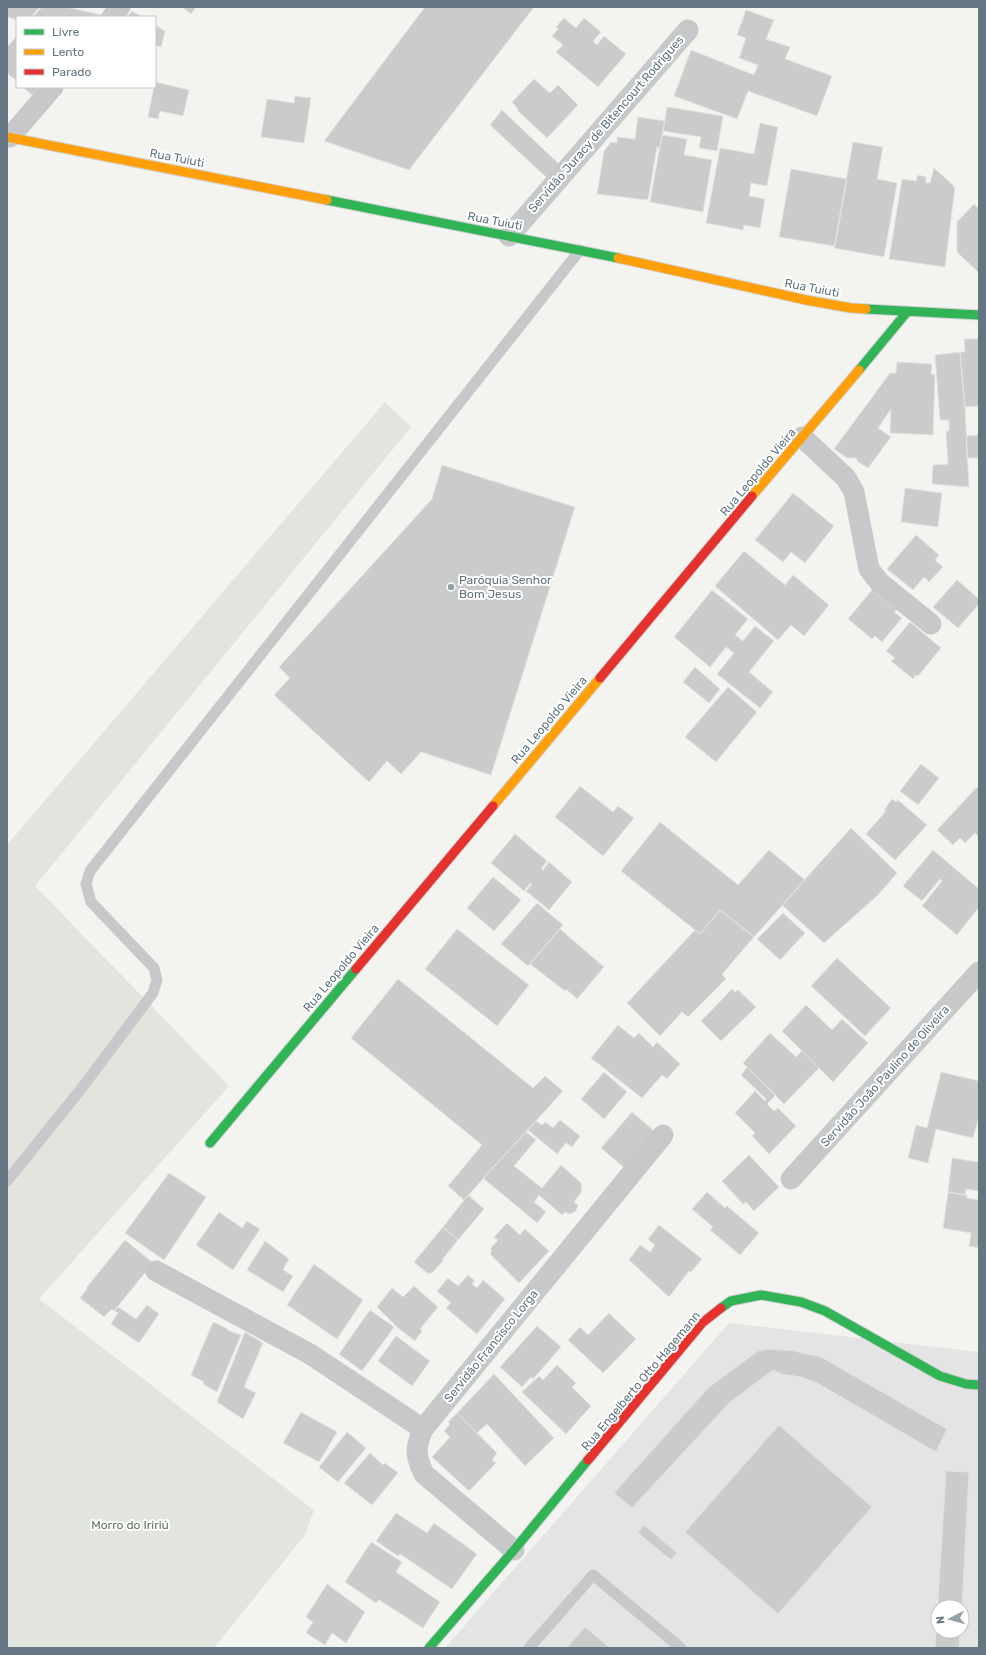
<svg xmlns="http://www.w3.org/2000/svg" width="986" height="1655" font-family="Rubik,sans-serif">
  <rect width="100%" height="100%" fill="#f3f3f0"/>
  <path fill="#e3e4e3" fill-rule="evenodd" d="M729,1323L979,1352V1648H445ZM938,1607H962V1631H938Z"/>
  <path fill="#e1e5de" d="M385,402L411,427L35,886L229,1086L39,1299L314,1510L305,1535L214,1648H7V845Z"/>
  <path fill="#cacbcb" stroke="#e2e2e1" d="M7,7H40L31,17H17V20L7,17Z
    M42,7H66L106,16L33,17Z
    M182,7H196L191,14Z
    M425,7H534L409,170L324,141Z
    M746,10L774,20L766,39L790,47L785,59L832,76L817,116L748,91L737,119L674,96L691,50L754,75L758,65L739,58L746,38L737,35Z
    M132,11L142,17H127Z
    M564,18L576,28L584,18L601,32L593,41L597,45L604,36L626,54L598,87L556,52L563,45L552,36L558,29L556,27Z
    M155,25L165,31L161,47L155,45Z
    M17,36V81L7,73V47Z
    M534,79L550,93L558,85L578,105L547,138L517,110L518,109L512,102Z
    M155,82L189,90L183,116L160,111L158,119L148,117Z
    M23,87H39L32,95Z
    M295,96L311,98L304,143L261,137L267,99L294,103Z
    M667,107L723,116L717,151L699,148L701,137L663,131Z
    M502,110L559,164L547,178L490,125Z
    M638,117L665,121L660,148L657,147L648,200L597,194L604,151L611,142L617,143V137L635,139Z
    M760,123L778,127L767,186L751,183L749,196L765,199L760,228L744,225L743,230L706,223L720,148L754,154Z
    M662,135L687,139L684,155L712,160L703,212L650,202Z
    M853,142L883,147L877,179L897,183L884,257L834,248Z
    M934,168L954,186L953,187H955L945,267L889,259L902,179L916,181L918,175L926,177V183H930Z
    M791,169L847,179L835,246L779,237Z
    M974,204L979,209V273L957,252V222Z
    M964,339H979V406L965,407L960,352H965Z
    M960,352L965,407L969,487L932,484L933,465L948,464L946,431H949V420H940L935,355Z
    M897,362L932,364L931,374L935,375L933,435L890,433L891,409L878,428L891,437L868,468L858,462L856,458H847L834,449L890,373H896Z
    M979,435V458H967L966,436Z
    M442,465L575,507L491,775L421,752L401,774L387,761L369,782L274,695L290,678L279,667L432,499Z
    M905,488L942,493L938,527L901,522Z
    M793,493L834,526L805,563L791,552L783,562L755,540Z
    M916,535L939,555L935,560L943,567L929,582L924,577L913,590L887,569Z
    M744,551L785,585L793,575L829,605L804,636L791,625L778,640L715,586Z
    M957,580L979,599V604L958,628L933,607Z
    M712,590L748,619L735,635L743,641L755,626L774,641L749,672L773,692L760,708L717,674L734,653L726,647L710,667L674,637Z
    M872,590L897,610L894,612L902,618L882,642L875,636L872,639L848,619Z
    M910,622L941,648L918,676L916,675L913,679L891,661L895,658L886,651Z
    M695,667L720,689L709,703L683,682Z
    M728,687L757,712L716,762L685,737Z
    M921,764L939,778L918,805L900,791Z
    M580,786L613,812L618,806L634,818L603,856L555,817Z
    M977,787L979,789V837L975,833L965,843L960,838L953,845L937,830Z
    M892,799L896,802L898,800L927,825L895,860L866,834L886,811L884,810Z
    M660,822L738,885L769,850L805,880L754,937L720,910L700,934L621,871Z
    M851,828L897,873L878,895L824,943L782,905Z
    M515,834L547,861L541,869L543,870L549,862L572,882L549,910L526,891L532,884L530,883L524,891L491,863Z
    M933,850L979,889V907L957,935L922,906L942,881L940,879L922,901L903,886Z
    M493,877L521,900L494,931L467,908Z
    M537,903L563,925L528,966L501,944Z
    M720,910L754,937L722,974L726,979L688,1017L682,1012L660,1036L627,1003L695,930L700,934Z
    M783,913L805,933L780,960L757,939Z
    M457,929L529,985L497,1026L425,969Z
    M560,929L604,967L577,999L566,989L565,991L530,964Z
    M837,958L891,1008L865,1036L811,986Z
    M398,979L533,1088L545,1076L563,1091L464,1200L448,1186L482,1145L351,1038Z
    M732,989L735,992L738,990L756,1007L721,1041L701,1021Z
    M806,1005L832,1030L842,1019L868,1043L833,1082L782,1031Z
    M618,1025L634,1038L639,1033L653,1047L657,1042L680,1064L667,1079L662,1075L642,1098L591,1058Z
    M770,1033L796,1057L802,1051L819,1068L784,1104L743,1063Z
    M747,1067L776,1095L767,1104L774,1111L778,1108L796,1126L769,1154L752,1136L755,1133L735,1113L755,1091L765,1101L766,1099L741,1075Z
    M604,1072L627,1092L604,1119L581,1099Z
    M941,1072L979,1081V1120H978L973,1138L936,1129L928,1163L908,1158L916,1125L927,1128Z
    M632,1112L659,1135L628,1171L601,1148Z
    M560,1120L580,1136L572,1147L566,1143L557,1154L528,1130L536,1121L542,1125L545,1122L553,1128Z
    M526,1132L536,1140L514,1166L542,1188L561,1165L581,1183L582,1191L574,1202L578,1205L576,1211L570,1214L565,1212L562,1215L539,1195L534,1202L546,1212L537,1223L483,1178Z
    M749,1155L779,1187L754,1211L746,1202L743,1204L722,1181Z
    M952,1158L979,1162V1191L966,1189L965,1195L948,1192Z
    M169,1173L206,1197L164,1260L125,1233Z
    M707,1192L725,1208L727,1206L759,1233L740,1255L710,1230L713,1227L692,1209Z
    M948,1192L965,1195H967V1198L979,1200V1248L969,1246L971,1233L943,1228Z
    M468,1195L484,1209L458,1240L443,1227Z
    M219,1212L242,1228L247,1221L260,1229L233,1270L196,1245Z
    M507,1223L520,1235L525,1229L549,1251L519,1283L490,1254L492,1251L490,1249L498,1240L494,1237Z
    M659,1225L702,1259L691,1272L689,1271L669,1297L629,1260L640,1245L650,1252L655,1245L648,1239Z
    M443,1227L458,1240L442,1260H444L432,1273H427L414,1262Z
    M125,1240L153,1263L114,1311L112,1309L104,1317L80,1298L87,1289L86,1288Z
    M265,1241L289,1259L283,1270L293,1276L283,1292L247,1270Z
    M314,1264L363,1300L337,1339L287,1305Z
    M468,1275L475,1281L472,1284L477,1288L483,1280L505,1299L477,1334L446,1308L451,1303L437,1291L448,1278L458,1286Z
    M414,1286L438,1307L420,1329L422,1331L415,1341L398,1328L377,1307L392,1288L403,1297Z
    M147,1305L159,1314L139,1343L111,1324L118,1313L115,1311L118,1307L136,1319Z
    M370,1310L394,1327L362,1371L339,1354Z
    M609,1313L636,1339L603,1373L568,1340L580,1327L588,1335Z
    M213,1322L228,1329L227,1330L241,1335L217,1392L203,1384L204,1382L191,1375Z
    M537,1326L561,1347L533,1379L531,1377L522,1387L500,1367Z
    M245,1332L263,1343L244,1387L256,1393L243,1419L217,1402Z
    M396,1336L430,1361L412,1386L378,1361Z
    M767,1349L794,1351L821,1357L947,1429L936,1452L817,1383L801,1377L781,1374L773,1370L729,1403L632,1508L614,1493L708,1388L758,1351Z
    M557,1365L576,1383L572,1387L591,1406L566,1434L522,1392L539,1376L543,1380Z
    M494,1374L554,1438L525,1466L487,1424L477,1433L457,1413Z
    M301,1412L337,1432L319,1462L283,1443Z
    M457,1413L497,1453L492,1460L496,1463L469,1491L432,1457L450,1437L444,1431L450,1424L448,1422Z
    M779,1425L872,1507L778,1614L685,1532Z
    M347,1432L366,1448L338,1482L319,1467Z
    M370,1453L383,1465L385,1463L398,1473L372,1505L344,1483Z
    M946,1471L969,1472L962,1607H938V1631H960L959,1648H935Z
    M396,1513L427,1533L434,1523L477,1554L452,1589L400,1554L398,1556L376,1541Z
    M644,1525L677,1553L671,1560L638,1533Z
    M371,1542L402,1562L396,1572L440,1602L423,1628L379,1600L376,1603L345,1582Z
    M327,1584L365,1612L346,1643L332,1633L325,1645L306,1633L313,1622L306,1617Z
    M585,1627L610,1648H567Z"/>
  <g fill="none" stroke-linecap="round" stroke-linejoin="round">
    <defs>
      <path id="fast" d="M327,200L618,258
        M866,309L979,315
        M859,370L907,312
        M210,1143L356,969
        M721,1308L731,1301L761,1295L801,1302L825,1311L940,1376L966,1384L979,1385
        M429,1648L514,1550L588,1460"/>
      <path id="slow" d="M7,137L327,200
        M618,258L806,300L851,308L866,309
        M752,496L859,370
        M493,806L600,678"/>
      <path id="jam" d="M600,678L752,496
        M356,969L493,806
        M588,1460L702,1323L721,1308"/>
    </defs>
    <use href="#fast" stroke="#d0d1d1" stroke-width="11"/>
    <use href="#slow" stroke="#d0d1d1" stroke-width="11"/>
    <use href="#jam" stroke="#d0d1d1" stroke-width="11"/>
    <path stroke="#c7c8c9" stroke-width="11" d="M7,1181L81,1089L153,993L157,980L154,968L91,902L86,884L90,871L580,250
      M529,1648L593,1575L681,1648"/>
    <path stroke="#c7c8c9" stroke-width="21" d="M112,17L120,7
      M10,137L53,87
      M509,236L688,30
      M802,437L846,478L854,492L869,569L880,583L931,624
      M791,1179L979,972
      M156,1271L310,1354L423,1429
      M514,1550L424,1474C415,1455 415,1448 423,1429L663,1135"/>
    <use href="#fast" stroke="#30b455" stroke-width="9"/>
    <use href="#slow" stroke="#ff9f0a" stroke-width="9"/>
    <use href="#jam" stroke="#e5322d" stroke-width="9"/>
  </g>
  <circle fill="#95a2a8" stroke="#fff" stroke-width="1.5" cx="451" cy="587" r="4"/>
  <g text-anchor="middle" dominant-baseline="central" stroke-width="4" stroke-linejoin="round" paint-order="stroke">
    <g font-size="12" fill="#637681" stroke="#fff">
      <text transform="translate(606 124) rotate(-49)">Servidão Juracy de Bitencourt Rodrigues</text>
      <text transform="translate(177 158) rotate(11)">Rua Tuiuti</text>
      <text transform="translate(495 221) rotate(11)">Rua Tuiuti</text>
      <text transform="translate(812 288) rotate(11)">Rua Tuiuti</text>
      <text transform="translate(758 472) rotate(-50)">Rua Leopoldo Vieira</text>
      <text transform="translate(549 720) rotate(-50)">Rua Leopoldo Vieira</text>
      <text transform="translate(341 968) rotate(-50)">Rua Leopoldo Vieira</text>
      <text transform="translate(885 1076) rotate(-48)">Servidão João Paulino de Oliveira</text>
      <text transform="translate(491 1346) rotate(-51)">Servidão Francisco Lorga</text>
      <text transform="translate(641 1381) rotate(-50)">Rua Engelberto Otto Hagemann</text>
    </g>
    <g font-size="12" fill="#637681" stroke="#fff" text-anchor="start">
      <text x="459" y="580">Paróquia Senhor<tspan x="459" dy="14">Bom Jesus</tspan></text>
    </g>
    <g font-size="12" fill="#687862" stroke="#fff">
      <text x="130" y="1525">Morro do Iririú</text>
    </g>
  </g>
  <rect width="986" height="1655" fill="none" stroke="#637681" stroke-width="16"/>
  <rect x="16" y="16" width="140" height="72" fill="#ffffff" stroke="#c1c8cd"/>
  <rect x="24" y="29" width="20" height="6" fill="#30b455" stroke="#c1c8cd"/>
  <text x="52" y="36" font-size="12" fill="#637681">Livre</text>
  <rect x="24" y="49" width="20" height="6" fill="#ff9f0a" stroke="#c1c8cd"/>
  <text x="52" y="56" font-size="12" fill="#637681">Lento</text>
  <rect x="24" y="69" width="20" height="6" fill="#e5322d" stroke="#c1c8cd"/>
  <text x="52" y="76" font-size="12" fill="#637681">Parado</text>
  <g transform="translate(950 1619) rotate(264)"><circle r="19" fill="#ffffff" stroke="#c1c8cd"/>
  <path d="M0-3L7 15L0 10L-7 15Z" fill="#95a2a8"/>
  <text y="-6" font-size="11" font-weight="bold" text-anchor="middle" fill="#637681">N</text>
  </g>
</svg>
